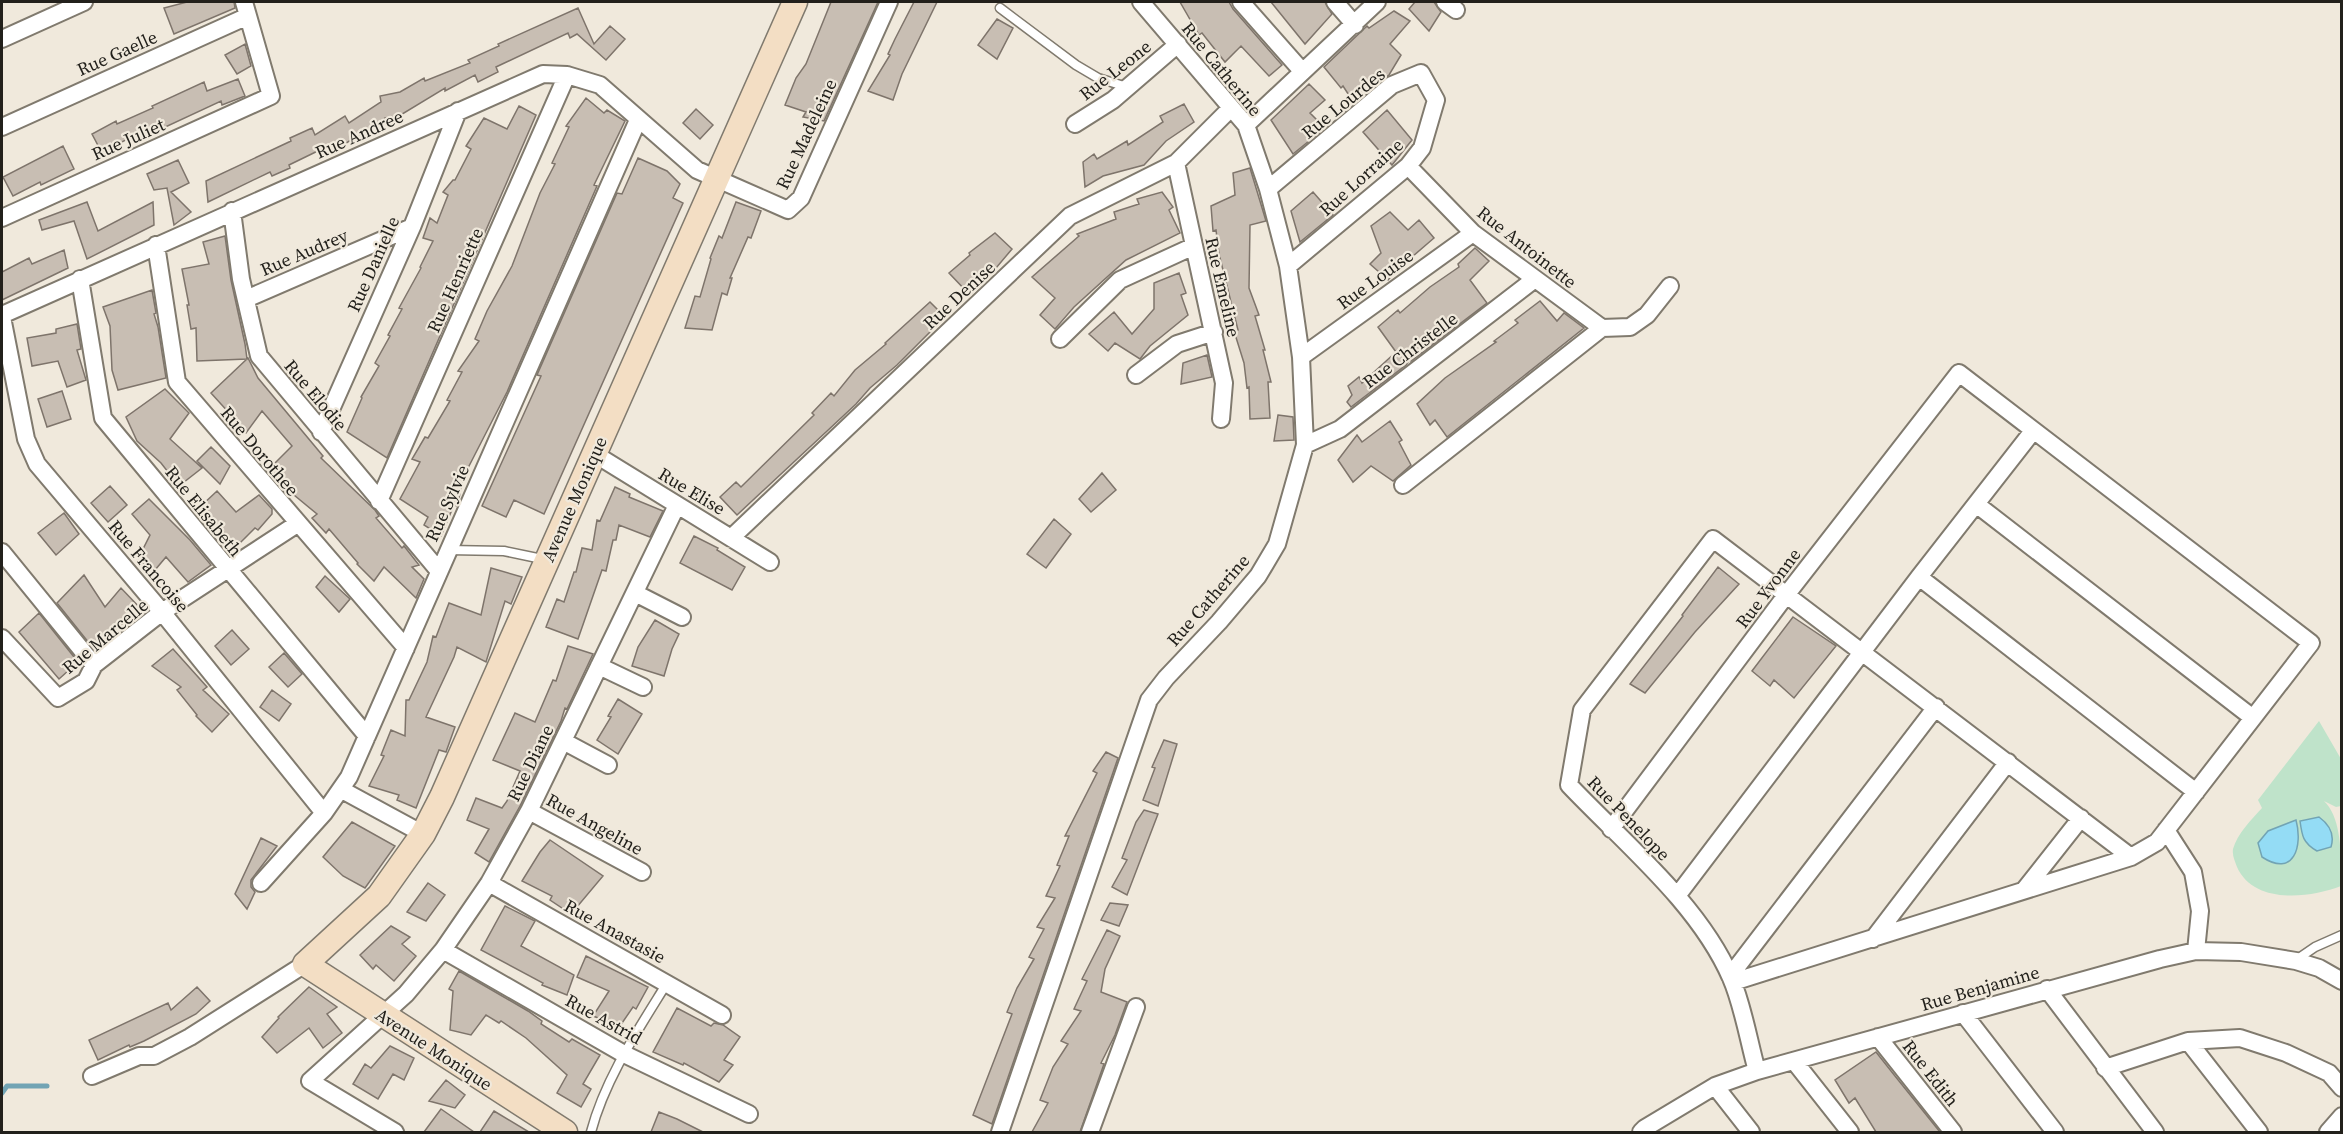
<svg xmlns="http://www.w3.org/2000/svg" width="2343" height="1134" font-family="'Source Serif 4',serif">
  <rect width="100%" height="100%" fill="#f0e9dc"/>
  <path fill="#bfe3ca" d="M2319,721L2341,759V806L2336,807L2324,801C2343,819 2341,860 2341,886C2310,898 2254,905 2237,867C2235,861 2232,856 2233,849C2237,834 2252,819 2262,808L2258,800Z"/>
  <path fill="#94dcf5" stroke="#72a4b4" stroke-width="1.5" d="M2319,817C2330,825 2335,834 2331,847L2317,851C2303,843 2302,836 2300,821Z
    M2296,820C2303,846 2294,878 2262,857L2258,843L2268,831Z"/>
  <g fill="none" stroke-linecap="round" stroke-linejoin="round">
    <path stroke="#72a4b4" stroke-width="5" d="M2,1093L7,1086H47"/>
  </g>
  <path fill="#c8beb3" stroke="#7e746b" stroke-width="1.5" d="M187,2H234L235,8L174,34L164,8Z
    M831,2H878L824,121L803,117L806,112L785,105L796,78L806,64Z
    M914,2H937L902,74L893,100L868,91L890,55L888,54L895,39Z
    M1180,2H1229L1233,9L1282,65L1269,76L1241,46L1225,62L1202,33L1199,35Z
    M1271,2H1325L1332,14L1305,44Z
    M1415,2H1434L1441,12L1429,31L1409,9Z
    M578,8L594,44L610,26L625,39L606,60L577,34L570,38L568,33L496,67L498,72L478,82L475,75L445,91V88L399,116L385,118L334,151L330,145L289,165L290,168L272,176L270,172L208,202L206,181L291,141L290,138L312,128L315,135L345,116L349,123L381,102L380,96L400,92L424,78L425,81L470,63L468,60L499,46L498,44Z
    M1394,11L1410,21L1390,44L1401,55L1389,75L1383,79L1377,73L1361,98L1354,103L1343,86L1341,88L1324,67L1367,26L1369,28Z
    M997,19L1013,28L997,59L978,45Z
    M245,44L251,66L237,74L225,55Z
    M238,79L245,96L222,105L221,101L131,143L129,138L102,153L92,134L116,121L117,124L153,108L152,106L204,82L207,91Z
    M1309,84L1325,100L1310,113L1325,128L1293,154L1271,120Z
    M586,98L604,113L607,110L625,121L594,185L597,186L507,392L468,468L462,483L458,503L457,506L454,505L441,536L424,525L428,517L400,499L420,462L412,459L425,437L428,438L450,401L447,400L462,372L458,371L479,341L475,339L487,311L512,266L540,193L555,164L552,163L569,127L566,126Z
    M1184,104L1194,122L1166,141L1144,165L1103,176L1085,187L1083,162L1094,154L1097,159L1127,141L1128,145L1163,122L1160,116Z
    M519,106L536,115L387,458L347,432L362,398L361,397L379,366L375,363L390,336L388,335L402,309L399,308L421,268L420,267L433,241L423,238L430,218L437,223L448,195L443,192L453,180H455L471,149L466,146L484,118L507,129Z
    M696,109L713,125L700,139L683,123Z
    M1387,110L1412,140L1392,165L1363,132Z
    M63,146L74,169L41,185L40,182L13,196L3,177Z
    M638,158L667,171L680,184L673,198L683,203L544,514L514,500L506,517L482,506L541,376L537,375L617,193L622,194Z
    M178,160L189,183L171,192L191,212L174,225L167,188L154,190L147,174Z
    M1250,168L1266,221L1250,225L1249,288L1259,315L1255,316L1265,350H1263L1271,382H1268L1270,418L1250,419L1249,387L1247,388L1244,363L1234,331L1238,330L1219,254L1216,230L1213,231L1211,206L1235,195L1233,173Z
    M1162,192L1173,207L1169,210L1180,233L1126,260L1074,307L1055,329L1040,315L1055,298L1032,277L1079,236L1077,234L1116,219L1114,212L1139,204L1137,199Z
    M1313,192L1333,215L1300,242L1291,211Z
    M87,202L98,231L153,202L154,225L87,259L74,221L42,230L39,220Z
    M736,202L761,211L751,238L748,237L730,278H732L727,295L722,293L712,330L685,328L695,296L700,297L711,259L710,258L719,236L722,238Z
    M1390,212L1408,230L1419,220L1434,238L1398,269L1388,280L1370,264L1381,253L1371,226Z
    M995,233L1012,249L991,274L989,272L970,295L949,273L970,255L969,253Z
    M225,236L231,280L245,344L247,359L197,361L196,328L191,329L187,305H189L182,269L209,264L203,242Z
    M1475,248L1489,261L1470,280L1487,303L1411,361L1410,359L1406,365L1351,407L1347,402L1352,395L1348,386L1359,377L1362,383L1396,352L1378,327L1398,310L1400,313L1430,287L1459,267L1458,264Z
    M64,250L68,268L2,300V272L29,258L32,264Z
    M1179,273L1186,293L1181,295L1188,315L1150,346L1140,359L1115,343L1108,351L1089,334L1114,312L1132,334L1154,309V283Z
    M152,290L156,313L154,314L158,327L166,378L118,390L112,370L110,326L103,307Z
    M1540,301L1557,321L1564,313L1584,328L1447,437L1435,420L1430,425L1417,404L1445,378L1496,342L1494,341L1518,323L1515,320Z
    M930,302L945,317L897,365L870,388L856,404L737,515L720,497L736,482L741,487L814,415L812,413L831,393L834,396L855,370L886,344L885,343Z
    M77,324L81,349L77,350L86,380L67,387L58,361L32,366L27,338L56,333V329Z
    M1207,355L1212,377L1181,384L1183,363Z
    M248,358L258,378L323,456L321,458L375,510L379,516L376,518L402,548L404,546L419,565L412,567L424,579L416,598L384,567L374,581L357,564L358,563L329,529L326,533L312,518L317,514L294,495L270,468L292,446L262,411L246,433L229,418L231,415L211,393Z
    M165,389L189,413L170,439L202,468L179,486L161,463L137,441L126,417Z
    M62,391L71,419L47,427L38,399Z
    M1278,415L1293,417L1294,440L1274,441Z
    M1390,421L1402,440L1399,442L1411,465L1393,481L1371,466L1353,482L1338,460L1357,435L1362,442Z
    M211,447L230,466L220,484L197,461Z
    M1102,473L1116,490L1091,512L1079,499Z
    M110,486L127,505L108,522L91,503Z
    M615,487L630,494L629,497L663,511L650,537L619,525L616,540H613L606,571L602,570L578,639L546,627L557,599L564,602L574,572H576L582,548L592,550L597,520L600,521Z
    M217,491L236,512L259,495L272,509V514L258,530L255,528L237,546L200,507Z
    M149,499L190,540L211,565L188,582L166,557L155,570L137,561L150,535L132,514Z
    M64,513L79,534L56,555L38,533Z
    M1054,519L1071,534L1046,568L1027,554Z
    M694,536L718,548L717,550L745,567L732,590L680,563Z
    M1718,567L1739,584L1695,632L1645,693L1630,684L1683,616L1682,615Z
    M491,568L522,577L511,604L505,601L486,662L457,647L454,657L426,717L455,727L446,752L439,750L416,808L397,800L399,795L369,786L384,756L381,755L391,730L405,736L406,700H409L427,662L433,636L436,637L449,603L481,615Z
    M84,575L105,607L121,588L141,609L116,629L105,643L102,645L100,642L93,648L57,603Z
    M325,576L350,599L339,612L316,587Z
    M39,613L78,662L59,679L19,632Z
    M1793,617L1836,646L1794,698L1774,680L1770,686L1752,671Z
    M655,620L679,634L672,649L664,676L632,666L638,647Z
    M232,630L249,649L231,665L215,646Z
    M568,646L593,654L567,709L565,708L561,721L520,806L489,862L475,853L489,829L467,820L476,798L502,808L507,801L520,771L493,760L515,713L535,722L553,680L556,681Z
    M173,649L207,687L203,690L229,714L212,732L196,716L197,715L177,690L181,687L152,666Z
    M284,653L302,674L288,687L269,667Z
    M272,690L291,704L279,721L260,707Z
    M618,699L642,714L618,754L597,740L611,717L608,716Z
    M1164,740L1177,744L1158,806L1143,800L1155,768L1152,767Z
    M1106,752L1118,758L992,1124L973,1115L1012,1014L1007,1012L1017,988L1034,959L1029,957L1044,929L1037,927L1055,898L1046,896L1060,866L1057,865L1069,836H1065L1097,773L1093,771Z
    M1144,810L1158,814L1127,895L1112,887L1127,860L1122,858L1136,822Z
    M352,822L395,846L365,888L343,876L323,857Z
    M261,838L277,846L251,880V887L255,892L247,909L235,894Z
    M550,840L603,876L571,914L550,900L552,896L522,881L540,852Z
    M428,883L445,895L426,921L407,912Z
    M1110,903L1128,905L1119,926L1101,920Z
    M505,906L535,921L521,946L574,975L567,995L542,985L543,983L481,950Z
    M391,926L410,937L402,944L416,956L394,981L376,965L373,969L360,955Z
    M1107,930L1120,936L1105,969L1101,992L1127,1002L1115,1035L1101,1063L1104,1064L1080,1132H1032L1048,1103L1040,1100L1053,1067L1068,1044L1061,1041L1081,1011L1074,1009L1087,981L1082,979Z
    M586,956L648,987L636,1009L633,1007L620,1026L593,1016L609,991L577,977Z
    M459,971L528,1011L542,1021L541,1024L569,1042L572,1039L600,1055L583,1084L591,1089L581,1107L557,1093L567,1075L526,1038L501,1021L499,1023L486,1015L471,1035L450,1030L453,991L449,989Z
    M197,987L210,1001L196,1014L144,1041L130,1047L129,1045L98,1060L89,1040L168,1003L171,1010Z
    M309,987L337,1007L327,1014L342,1033L323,1048L309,1028L277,1053L262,1037L279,1018L278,1017Z
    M677,1008L711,1026L714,1023L723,1025L740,1037L724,1060L733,1065L719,1082L684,1063L683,1065L653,1052Z
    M390,1046L414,1058L404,1080L393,1074L378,1099L353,1084L365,1064L371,1068Z
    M1876,1052L1895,1076L1940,1132H1876L1855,1098L1849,1103L1835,1080Z
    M446,1080L465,1095L455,1108L429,1101Z
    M441,1109L474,1132H424Z
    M494,1111L529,1132H480Z
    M659,1112L677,1119L703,1132H651Z"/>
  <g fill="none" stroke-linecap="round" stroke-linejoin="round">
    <defs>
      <path id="lane" d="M1000,8L1076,65L1098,78L1127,87
        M448,550L504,551L547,560
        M2296,960L2315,947L2342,935
        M591,1132C605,1079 638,1030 667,983"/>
      <path id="street" d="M1241,2L1302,71
        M1335,2L1355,25
        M1445,2L1456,10
        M2,39L84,2
        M1075,124L1113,100L1178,44
        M1246,125L1377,2
        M2,127L248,16
        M1176,163L1224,383L1221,419
        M1408,166L1473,233L1602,328
        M1268,189L1392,85L1421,73L1436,100L1422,148L1408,166L1288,266
        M232,211L241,279L259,356L439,571
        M2,218L271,96L244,2
        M156,245L177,382L406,648
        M80,279L103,418L367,736
        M246,299L412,227
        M2,315L543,74L567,75L600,85L697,170L788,210L801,198L889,2
        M2,317L26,439L37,464L162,612L324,813
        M1602,328L1630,327L1647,315L1670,286
        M1060,339L1120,280L1194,246
        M1301,357L1473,233
        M1136,375L1177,344L1214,332
        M321,432L412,227L458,111
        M1305,445L1340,429L1535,279
        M593,453L770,562
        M1403,485L1602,328
        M379,501L567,75
        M1976,504L2253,718
        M731,538L1070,216L1176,163L1231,108
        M2,552L94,665
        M1919,577L2196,792
        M635,593L682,617
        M2,638L58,698L86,681L94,665L162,612L297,524
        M599,666L643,687
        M563,741L608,765
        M342,790L423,834
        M529,811L642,872
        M1611,829L1787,594L1959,373L2311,643L2157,842L2131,857L1733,982
        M2166,830L2193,872L2200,911L2196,951
        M261,883L324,813L349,777L638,120
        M489,883L722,1015
        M2025,889L2081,818
        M1677,896L1919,577L2033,431
        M1873,939L2008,762
        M443,950L624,1054L749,1114
        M1730,976L1936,707
        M2047,989L2155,1132
        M1963,1013L2055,1132
        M1878,1037L1953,1132
        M2188,1041L2259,1132
        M1794,1061L1850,1132
        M2105,1068L2188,1041L2240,1038L2286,1053L2329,1073L2342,1088
        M1757,1071C1749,1043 1743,1005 1731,978C1699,904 1624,843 1569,785L1582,710L1713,539L2131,857
        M92,1076L139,1056H154L190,1037L305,964
        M1715,1086L1751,1132
        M395,1132L310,1081L406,994L443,950L489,883L529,811L677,505
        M1000,1132L1149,700L1166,678L1219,622L1258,576L1277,544L1305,445L1301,357L1288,266L1268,189L1246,125L1141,2
        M1090,1132L1136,1007
        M1641,1132L1645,1128L1715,1086L1757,1071L2160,959L2196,951L2241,952L2296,961L2319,968L2342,981
        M2328,1132L2342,1116"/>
      <path id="secondary" d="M565,1132L305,964L379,896L423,834L442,797L795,2"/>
    </defs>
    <use href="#lane" stroke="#807a6e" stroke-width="11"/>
    <use href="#street" stroke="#807a6e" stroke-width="20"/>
    <use href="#secondary" stroke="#807a6e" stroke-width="27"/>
    <use href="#lane" stroke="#fff" stroke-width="8"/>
    <use href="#street" stroke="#fff" stroke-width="16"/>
    <use href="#secondary" stroke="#f3dec4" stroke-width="24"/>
  </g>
  <g text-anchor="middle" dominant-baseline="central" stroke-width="4.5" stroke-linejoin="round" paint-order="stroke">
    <g font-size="18" fill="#22201b" stroke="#f0e9dc">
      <text transform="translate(117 53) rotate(-24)">Rue Gaelle</text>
      <text transform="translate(1222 69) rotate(51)">Rue Catherine</text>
      <text transform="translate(1115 70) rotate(-38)">Rue Leone</text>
      <text transform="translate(1343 103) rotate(-39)">Rue Lourdes</text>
      <text transform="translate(359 134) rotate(-24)">Rue Andree</text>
      <text transform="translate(806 134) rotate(-65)">Rue Madeleine</text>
      <text transform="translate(128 139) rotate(-24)">Rue Juliet</text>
      <text transform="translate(1361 177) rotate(-42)">Rue Lorraine</text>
      <text transform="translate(1527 247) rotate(38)">Rue Antoinette</text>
      <text transform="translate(304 252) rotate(-23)">Rue Audrey</text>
      <text transform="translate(373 264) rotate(-66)">Rue Danielle</text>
      <text transform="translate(1375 279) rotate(-36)">Rue Louise</text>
      <text transform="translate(455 280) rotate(-66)">Rue Henriette</text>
      <text transform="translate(1223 287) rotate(77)">Rue Emeline</text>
      <text transform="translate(959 295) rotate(-43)">Rue Denise</text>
      <text transform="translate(1410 350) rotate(-37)">Rue Christelle</text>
      <text transform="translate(316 395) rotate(50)">Rue Elodie</text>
      <text transform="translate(260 451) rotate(50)">Rue Dorothee</text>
      <text transform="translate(692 491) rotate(31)">Rue Elise</text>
      <text transform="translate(574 499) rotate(-66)">Avenue Monique</text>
      <text transform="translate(447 503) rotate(-66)">Rue Sylvie</text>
      <text transform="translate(204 511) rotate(51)">Rue Elisabeth</text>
      <text transform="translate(149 566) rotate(50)">Rue Francoise</text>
      <text transform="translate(1768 588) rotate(-53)">Rue Yvonne</text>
      <text transform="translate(1208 600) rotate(-49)">Rue Catherine</text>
      <text transform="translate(105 636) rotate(-40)">Rue Marcelle</text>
      <text transform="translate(530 763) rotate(-64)">Rue Diane</text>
      <text transform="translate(1629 818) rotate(46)">Rue Penelope</text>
      <text transform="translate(595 824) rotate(29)">Rue Angeline</text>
      <text transform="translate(615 931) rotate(29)">Rue Anastasie</text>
      <text transform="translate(1980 988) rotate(-16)">Rue Benjamine</text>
      <text transform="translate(604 1019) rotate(29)">Rue Astrid</text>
      <text transform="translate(434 1049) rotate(33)">Avenue Monique</text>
      <text transform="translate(1931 1073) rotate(52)">Rue Edith</text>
    </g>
  </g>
  <rect width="2343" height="1134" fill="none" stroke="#22201b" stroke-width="6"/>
</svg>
